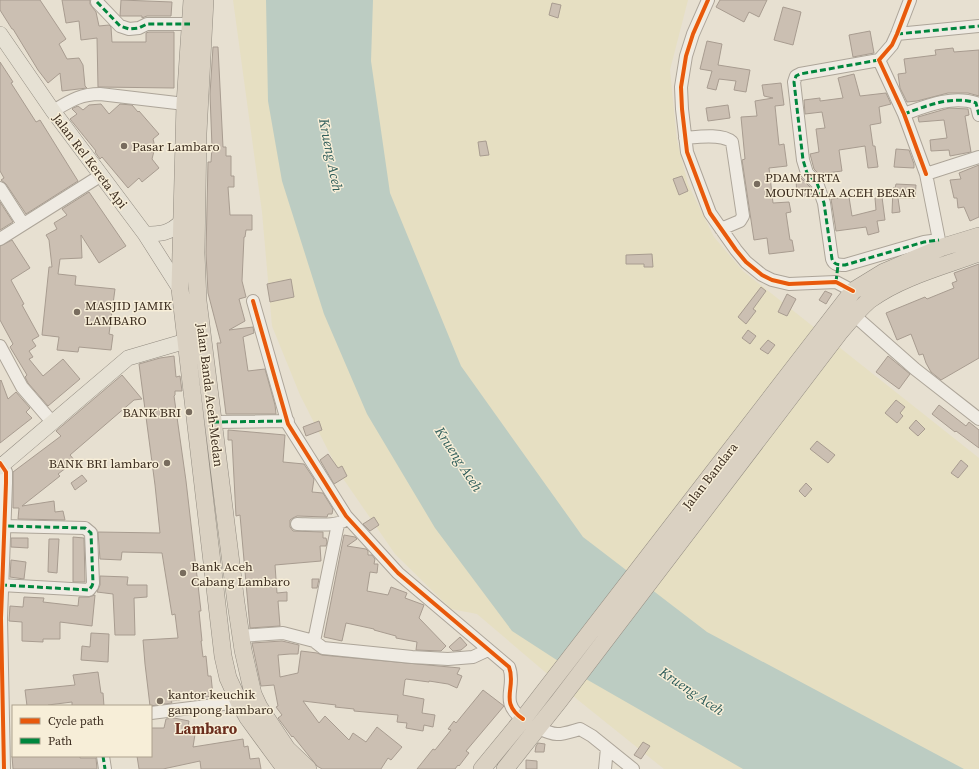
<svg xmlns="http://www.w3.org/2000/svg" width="979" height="769" font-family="'Source Serif 4',serif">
  <rect width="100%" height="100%" fill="#e7e0d1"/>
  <path fill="#e6dfc2" d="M233,0H688L670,70L677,140L688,184L714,237L743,271L979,458V769H664L578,700L477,614L451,609L395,554L342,477L334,462L300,395L272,326L262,212Z"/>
  <path fill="#bcccc2" d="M266,0H373L371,61L390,193L461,366L583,537L707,632L964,769H743L586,679L512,631L435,528L367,414L324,314L282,181L268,101Z"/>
  <path fill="#cbbfb2" stroke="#a89c90" d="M0,0H40L66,39L59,44L67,59L79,58L83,65L85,86L87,88L62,91L60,73L48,83L38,70L13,29H12L0,10Z
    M62,0H90V4L96,12L99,26L109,25L111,27L112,42H146V33L149,32H174V88L98,87L97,38L81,40L79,21L66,23Z
    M121,0L172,2L171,16H147L142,18V16H120Z
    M720,0H767L759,17L749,12L744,22L716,7Z
    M552,3L561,5L558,18L549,15Z
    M783,7L801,12L793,45L774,40Z
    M870,31L874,53L853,57L849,35Z
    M707,41L722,44L718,65L750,70L746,92L734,90L736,81L719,79L716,90L707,88L712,71L700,69Z
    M213,47H218L223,147H226V156H231V176H234V187H228L230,215H252V230H246L245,237H244L242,281L246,297L239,299L245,321L229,330L253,327L254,333L243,337L248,371L265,369L275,405L276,414H226L217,343H221L208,293L206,253L208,162H211L212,147L210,94Z
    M953,48L954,52L979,50V96L968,93H948L917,101L907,102L900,88L898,74L906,73L904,59L936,55L935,50Z
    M0,62L13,82L11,83L36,122L40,120L78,181L26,214L6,184L1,180L4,178L0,171Z
    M854,74L860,96L886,93L891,104L879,107L881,123L870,125L873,146H875L878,167L868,168L865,146L839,150L842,171L819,174L814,169L810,154L819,152L816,129L825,128L822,112L805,114L804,100L820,98V101L843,98L838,78Z
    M781,83L784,105L775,106L779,145L784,144L787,166L769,168L773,203L789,202L791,212L786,213L790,240H792L794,251L769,254L767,238L754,240L742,160L745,159L741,117L757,116L755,101L773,98L764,96L762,85Z
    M101,104L109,114L120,104L132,105L138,112L139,111L159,134L153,139L155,147L152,159L159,168L142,182L139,178L128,188L102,157L100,159L95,152L96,151L70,119L77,114L72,109L73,108L78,106L83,110L89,105Z
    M728,105L730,118L708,121L706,108Z
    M949,108L968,109L969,115L965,116L971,152L950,156L949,150L931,151L930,140L947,138L944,120L919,122L918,117Z
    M486,141L489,155L480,156L478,142Z
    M896,149L909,150L914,164V168L894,167Z
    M979,165V217L970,221L964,207L958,208L957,198H954L950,180L961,179L959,173Z
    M682,176L688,191L679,195L673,179Z
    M801,178L810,187L812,195L797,197L796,179Z
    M896,184L916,185L915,198H898L900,212L892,213L893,188H895Z
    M89,192L126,246L99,263L81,235L82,258L60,259L58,274L76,276L75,285L115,289L109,334L113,335L111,350L79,347L78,352L57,350L59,337L42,335L49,267H52L49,240L46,235L57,229L54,223L67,215L62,209Z
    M849,197L852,216L876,210L875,198L882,197L885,220L877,221L879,232L868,235L866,227L836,231L831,199Z
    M0,202L13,222L0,230Z
    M12,240L30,268L11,280L12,282L24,304L22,305L39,336L32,340L36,346L29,351L33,357L29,359L43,376L63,359L80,379L48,406L28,383L25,377L27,375L10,347L13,344L0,320V246Z
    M652,254L653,267H644V264H626V255Z
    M979,264V358L941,380L931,372L926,363L923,354L919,355L911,334L897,340L886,313L925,297L927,299L954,288L952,283L957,281L954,273Z
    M291,279L294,297L270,302L267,284Z
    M761,287L766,291L753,309L756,311L746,324L738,317Z
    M825,291L832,294L826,304L819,300Z
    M787,294L796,299L787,316L778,312Z
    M748,330L756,336L750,344L742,338Z
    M768,340L775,345L768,354L760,349Z
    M174,356L176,377L180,376L182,391H175V395L174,396L186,481L201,611H199L202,641H201L203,657L206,656L208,676H211L213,696L171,701L172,703L150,706L145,664L143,640L178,638L175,614L172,615L162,553L122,552L121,560L100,559L98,532L160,533L155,485L139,364L160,358Z
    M888,356L910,374L899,389L876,372Z
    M122,375L142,399L134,400L70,455L75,461L58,474L60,476L22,506L54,501L55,512L63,511L65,520L18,519L19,508H13V472L61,436L56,431Z
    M1,380L8,399L16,392L30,408L26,412L32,418L0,443V381Z
    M896,400L905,407L900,413L903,416L897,423L885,413Z
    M939,405L966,426L969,422L979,430V448L956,431L955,432L932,414Z
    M916,420L925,429L918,436L909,428Z
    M319,421L322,430L306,436L303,427Z
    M228,430L285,435L283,462L304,464L314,479L312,492L323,493L333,509L332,514H328L327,517L297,516L293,518L290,520V527L293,531L323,532V538H326L327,542L326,546H320L321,561L275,565L277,593L287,592V601H278L280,626L250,628L240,515L236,516L232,440H228Z
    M817,441L835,455L828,463L810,449Z
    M328,454L338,468L342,466L347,476L334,484L320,460Z
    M961,460L968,466L958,478L951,473Z
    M82,475L87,481L75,490L71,483Z
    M806,483L812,489L805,497L799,491Z
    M374,517L379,525L370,531L363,524Z
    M344,535L355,537L357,539L347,546L366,549L368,551V555H372L375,559L374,564H378L377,573L370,572L367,591L388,595L391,587L407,593L405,598L424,605L419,618L446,646L441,651L416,650L417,642L396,638V636L374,630V629L346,623L342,641L324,637Z
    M73,537L84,538L85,582H73Z
    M11,538H28V548L11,547Z
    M49,539H59L57,573L48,572Z
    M11,560L26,562L24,579L10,577Z
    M100,576L128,577L127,585H147V597L134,598L135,635H115L113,594L97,592L100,585Z
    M312,579H319L317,588H312Z
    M95,595L92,626L60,622V639H43V642L22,641V622L9,621L10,606L23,607L24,597L44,598L43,602L78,606L79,597H89Z
    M91,633L109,634L108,662L81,660L82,646L90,647Z
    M460,637L467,645L461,650L453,651L449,647Z
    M282,641L299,645L298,654H290L278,655L280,677L298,673L301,651L317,653L322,655L460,668L457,674L462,676L457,688L448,684L429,681V682L406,679L405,680L403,695L424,699L422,713L435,715L433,727L424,725L423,731L406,728L407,723L397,722L398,715L354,711V709L335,707L336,705L303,701L319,723L325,716L349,740L353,733L366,742L377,727L402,747L391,760L388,758L381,769H322L317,766L293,736L292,737L278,718L282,715L276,707L278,706L274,685L261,686L252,643Z
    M98,672L101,693H103L104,706H72V702L48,705V706H27L25,690L75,685L73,675Z
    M483,690L504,706L466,751L469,753L459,766L458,765L455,769H417L433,749L435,750L451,730L448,729L454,721L456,723Z
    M174,718L189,721L188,727L196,728L193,747L243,739L244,747L248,746L250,759L259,758L261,769H201L200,761L163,769H139L137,756H151V728H164L166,719Z
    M643,742L650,746L641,759L634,755Z
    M538,743L545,744L544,752H535L536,746Z
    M12,756H80V758H96L97,769H13Z
    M526,760L537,761V769H526Z"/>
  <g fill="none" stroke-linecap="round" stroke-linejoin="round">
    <defs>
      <path id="minor" d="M708,0L693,34L686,56L681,87L682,109L687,152L710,213L736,250L746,262L762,275L772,280L789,284L836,282L853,291
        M910,0L897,34L892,45L879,60L904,114L926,174
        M97,2L120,26L129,29L139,28L147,24H190
        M897,34L979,26
        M879,60L800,74L796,76L794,82L803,160L807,173L817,183L824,203L832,259C834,265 839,265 845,265L924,242L939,240
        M53,111C70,101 80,94 100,94L185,104
        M904,114C926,106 952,95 976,103L979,115
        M685,138C697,137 722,133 732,142L743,216L740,221L721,229
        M0,188L23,224
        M0,239L100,176
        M943,247L939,240L926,174L979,157
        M253,301L288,424L346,516L398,573L509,667C517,687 498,702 523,719
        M855,316L915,369L979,419
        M0,346L22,387L52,422
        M213,422L288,421
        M0,463L6,472V483L1,618L4,769
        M297,524C308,524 337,527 345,520
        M338,524L314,641L323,648L412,657L448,659L473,657L488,650
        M1,585L89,590L92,586L93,583L91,533L85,528L4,526
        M240,636L283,633L314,641
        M151,713L239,702
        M538,728C558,737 559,735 580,729L592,736L633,769
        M103,756L105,769
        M605,769L607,748"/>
      <path id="major" d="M0,34L53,111L145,234L180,289
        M145,234C160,234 169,234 181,222
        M0,467L128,358L186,341"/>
      <path id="highway" d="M192,0L185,104L180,289L223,656L228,678L239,702L248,718L281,763L288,769
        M205,0L198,133L196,253L198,301L236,603L243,650L253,694L259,707L287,749L308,769
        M482,769L523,719L853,291L884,272L943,247L979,236
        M505,769L559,701L839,333C848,323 861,306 871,299C901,277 944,266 979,253"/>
    </defs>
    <use href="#minor" stroke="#ada599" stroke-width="14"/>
    <use href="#major" stroke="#928b80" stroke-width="16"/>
    <use href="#highway" stroke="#928b80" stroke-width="18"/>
    <use href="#minor" stroke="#efebe3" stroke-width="12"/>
    <use href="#major" stroke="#e6e1d4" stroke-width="15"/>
    <use href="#highway" stroke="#dad1c2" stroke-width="17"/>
    <path stroke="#00873e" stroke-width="3" stroke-dasharray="6 3" stroke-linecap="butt" d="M97,2L120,26L129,29L139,28L147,24H190
      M897,34L979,26
      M879,60L800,74L796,76L794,82L803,160L807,173L817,183L824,203L832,259C834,265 839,265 845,265L924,242L939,240
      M904,114C926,106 952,95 976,103L979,115
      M836,282L838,265
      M213,422L288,421
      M1,585L89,590L92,586L93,583L91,533L85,528L4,526
      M103,756L105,769"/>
    <defs>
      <path id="cycleway" d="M708,0L693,34L686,56L681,87L682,109L687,152L710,213L736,250L746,262L762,275L772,280L789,284L836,282L853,291
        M910,0L897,34L892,45L879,60L904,114L926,174
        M253,301L288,424L346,516L398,573L509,667C517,687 498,702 523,719
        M0,463L6,472V483L1,618L4,769"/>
    </defs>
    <use href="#cycleway" stroke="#f7eed8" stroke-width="6"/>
    <use href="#cycleway" stroke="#e8590c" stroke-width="4"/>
  </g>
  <g fill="#786c5e" stroke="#f7eed8" stroke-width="1.5">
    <circle cx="124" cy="146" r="4"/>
    <circle cx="757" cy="184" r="4"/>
    <circle cx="77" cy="312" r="4"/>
    <circle cx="189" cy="412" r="4"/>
    <circle cx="167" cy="463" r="4"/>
    <circle cx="183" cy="573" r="4"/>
    <circle cx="160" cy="701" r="4"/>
  </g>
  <g text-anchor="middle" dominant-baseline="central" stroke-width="3" stroke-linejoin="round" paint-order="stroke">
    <g font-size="13" fill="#3d2e20" stroke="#f7eed8" text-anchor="start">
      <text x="132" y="146">Pasar Lambaro</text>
      <text x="765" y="177">PDAM TIRTA<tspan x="765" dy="15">MOUNTALA ACEH BESAR</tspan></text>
      <text x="85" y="305">MASJID JAMIK<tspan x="85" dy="15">LAMBARO</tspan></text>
      <text x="181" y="412" text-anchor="end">BANK BRI</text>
      <text x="159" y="463" text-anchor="end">BANK BRI lambaro</text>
      <text x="191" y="566">Bank Aceh<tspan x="191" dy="15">Cabang Lambaro</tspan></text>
      <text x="168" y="694">kantor keuchik<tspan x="168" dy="15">gampong lambaro</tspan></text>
    </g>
    <g font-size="13" fill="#3d2e20" stroke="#f7eed8">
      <text transform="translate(90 161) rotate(53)">Jalan Rel Kereta Api</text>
      <text transform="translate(210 395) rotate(83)">Jalan Banda Aceh-Medan</text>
      <text transform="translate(710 476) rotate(-52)">Jalan Bandara</text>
    </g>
    <g font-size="14" font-style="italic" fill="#2f5d5a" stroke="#f7eed8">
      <text transform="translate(331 155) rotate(79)">Krueng Aceh</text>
      <text transform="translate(459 459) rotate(57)">Krueng Aceh</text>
      <text transform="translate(692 691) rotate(34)">Krueng Aceh</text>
    </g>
    <g font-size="15" font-weight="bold" fill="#6b2e1e" stroke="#f7eed8">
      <text x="206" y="728">Lambaro</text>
    </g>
  </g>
  <rect x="12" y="705" width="140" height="52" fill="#f7eed8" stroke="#ada18e"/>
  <rect x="20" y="718" width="20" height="6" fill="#e8590c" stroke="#ada18e"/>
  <text x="48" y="725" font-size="12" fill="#3d2e20">Cycle path</text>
  <rect x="20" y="738" width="20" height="6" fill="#00873e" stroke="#ada18e"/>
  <text x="48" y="745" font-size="12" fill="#3d2e20">Path</text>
</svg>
